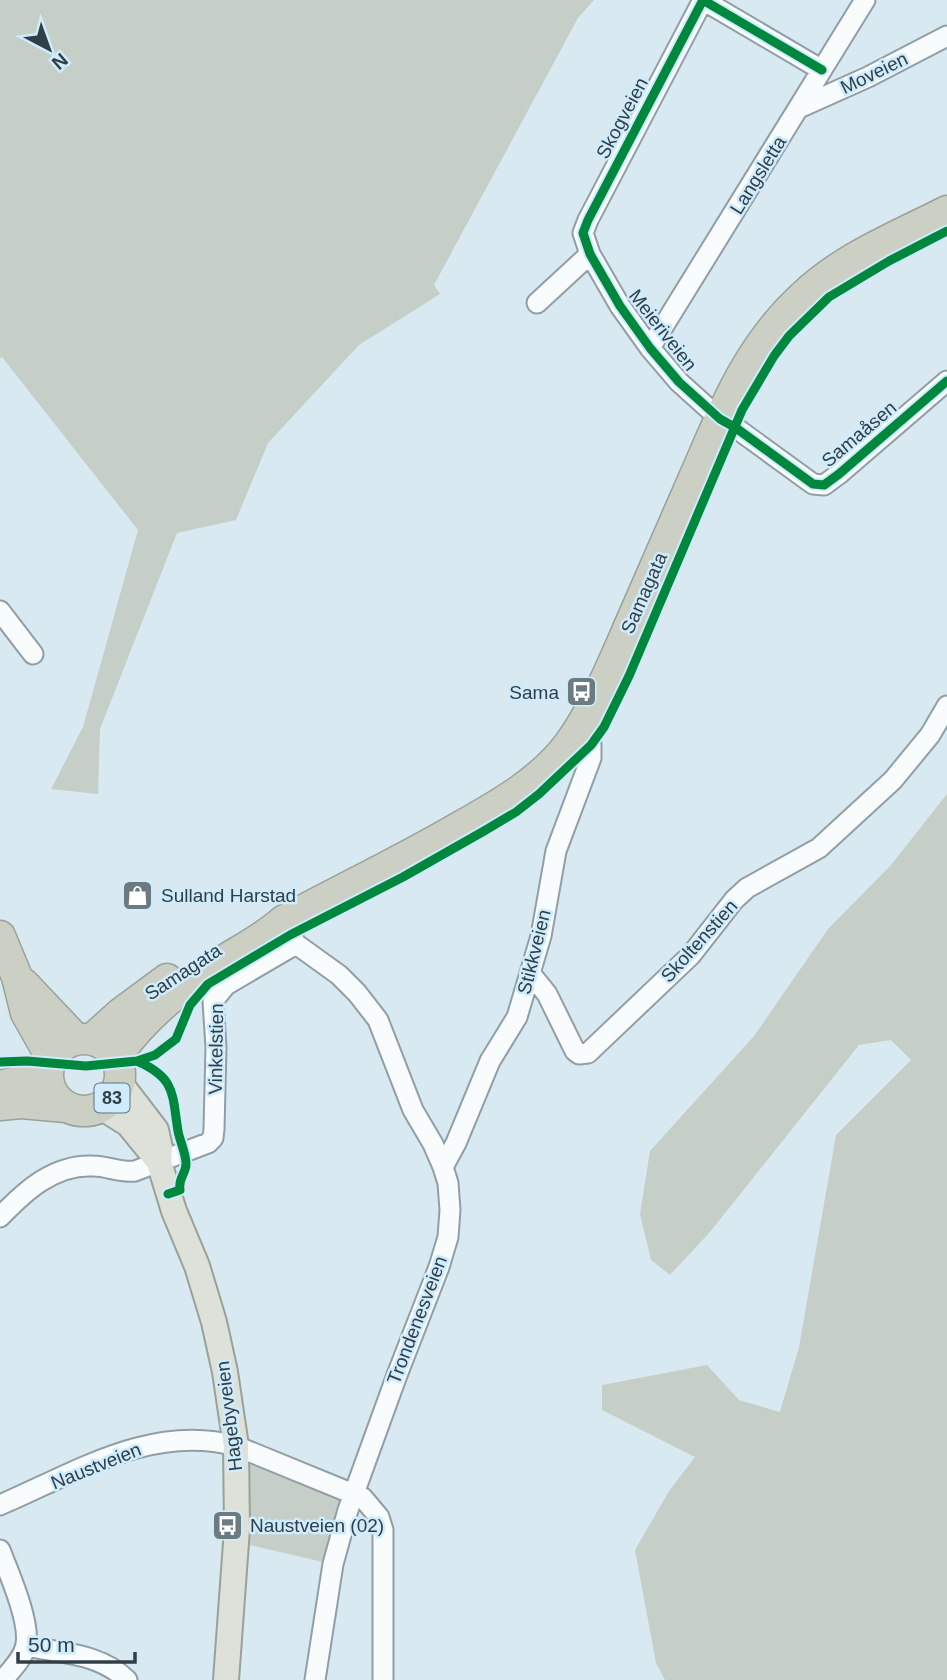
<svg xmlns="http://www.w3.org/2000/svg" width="947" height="1680" font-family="Helvetica,sans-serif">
  <rect width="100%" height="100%" fill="#d8e9f2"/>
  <path fill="#c6cfc7" d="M0,0H594L578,18L434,285L440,294L359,345L268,443L236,520L177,533L100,729L98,794L51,789L83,727L138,530L2,357L0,358Z
    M947,794V1680H665L656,1663L635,1550L669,1491L695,1457L602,1410V1385L707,1365L739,1400L780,1412L799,1347L836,1135L911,1060L891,1040L859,1045L710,1232L670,1275L651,1260L640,1214L650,1151L754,1036L828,929L891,865Z
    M251,1459L341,1497L343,1502L327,1563L245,1544L246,1463Z"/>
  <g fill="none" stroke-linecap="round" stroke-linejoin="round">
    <defs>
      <path id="minor" d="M822,70L703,0L588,220L583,233L590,254L620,306L650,348L679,382L720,419L736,428L813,484L824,485L839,474L947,381
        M801,107L868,77L947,36
        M537,303L590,254
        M650,348L865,0
        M0,611L33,654
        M283,921L296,944L339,975L357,993L378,1020L413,1110L433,1144L443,1167L448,1183L450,1210L448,1237L439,1267L397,1375L348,1510L333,1564L315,1680
        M530,973L547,994L575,1051L579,1054L588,1053L691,955L734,900L747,888L819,848L893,780L930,735L947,706
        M443,1167L456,1143L490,1061L517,1017L541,936L556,851L591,758V745L577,731
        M0,1217C25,1191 54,1164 93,1166C108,1166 120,1173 135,1171L208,1143L213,1138L214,1129L216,1047L213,1001L226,985L296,944
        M0,1505C75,1473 152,1423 236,1446L363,1498L379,1517L383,1530V1680
        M0,1550C9,1573 30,1621 26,1644C24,1658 11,1670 3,1680
        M26,1646C64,1654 99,1653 127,1680"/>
      <path id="major" d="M120,1083L156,1130L160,1148L159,1162L174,1211L197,1266L214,1322L225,1372L236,1446L237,1529L226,1680
        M101,1107L128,1124L159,1162"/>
      <path id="highway" d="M0,936L17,977L26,1013L52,1059
        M24,984L76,1039
        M48 1075a36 36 0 1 1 72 0a36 36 0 1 1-72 0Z
        M92,1039L121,1013L167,979
        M116,1057C142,1020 177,990 215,966C238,951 263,939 283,921C340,890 399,862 456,829C495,807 541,782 569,744C595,708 613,663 631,622C655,567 679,512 703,457C728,398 754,341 802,297C842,258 898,236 947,211
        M0,1086L22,1081L48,1071
        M0,1105L21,1103L66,1107"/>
    </defs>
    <use href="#minor" stroke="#929ea6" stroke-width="23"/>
    <use href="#major" stroke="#98a298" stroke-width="28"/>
    <use href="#highway" stroke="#98a298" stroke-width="33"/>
    <use href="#minor" stroke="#f9fcfd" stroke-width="19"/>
    <use href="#major" stroke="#dee1da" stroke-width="24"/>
    <use href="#highway" stroke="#cccfc4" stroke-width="30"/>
    <defs>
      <path id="cycleway" d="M822,70L703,0L588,220L583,233L590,254L620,306L650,348L679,382L720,419L736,428L813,484L824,485L839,474L947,381
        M137,1061C176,1078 172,1094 178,1131C180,1142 186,1153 186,1164C186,1174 178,1177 180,1190L168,1194
        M0,1062L27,1061L86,1066L137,1061L155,1055L176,1039L190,1005L208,984L290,935L403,877L484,831L516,812L539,794L591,745L604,727L629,676L742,410L774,356L789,336L829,297L889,261L947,231"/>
    </defs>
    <use href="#cycleway" stroke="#ceecfd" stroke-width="13"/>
    <use href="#cycleway" stroke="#00873e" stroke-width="9"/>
  </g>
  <defs>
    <symbol id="bus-square" viewBox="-11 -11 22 22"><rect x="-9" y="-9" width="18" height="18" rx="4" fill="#6c7a82" stroke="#ceecfd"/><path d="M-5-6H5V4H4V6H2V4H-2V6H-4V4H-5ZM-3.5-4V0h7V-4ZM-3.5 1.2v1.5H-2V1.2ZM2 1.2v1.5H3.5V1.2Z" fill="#fff"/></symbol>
    <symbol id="shop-square" viewBox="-11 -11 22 22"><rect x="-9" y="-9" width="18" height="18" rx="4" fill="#6c7a82" stroke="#ceecfd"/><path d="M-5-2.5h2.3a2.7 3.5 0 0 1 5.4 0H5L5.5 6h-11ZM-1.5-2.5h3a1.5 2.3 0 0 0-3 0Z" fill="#fff"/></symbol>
  </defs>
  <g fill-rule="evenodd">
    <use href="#bus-square" x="564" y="674" width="35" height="35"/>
    <use href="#shop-square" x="120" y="878" width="35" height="35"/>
    <use href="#bus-square" x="210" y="1508" width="35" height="35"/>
  </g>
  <g text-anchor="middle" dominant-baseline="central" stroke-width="5" stroke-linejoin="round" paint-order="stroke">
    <rect fill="#ceecfd" stroke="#61727c" stroke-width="2" x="94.5" y="1083.5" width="35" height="29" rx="5"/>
    <g font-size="18" font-weight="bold" fill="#323e45">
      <text x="112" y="1098">83</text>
    </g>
    <g font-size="19" fill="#323e45" stroke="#ceecfd">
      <text transform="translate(874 73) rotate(-26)">Moveien</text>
      <text transform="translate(622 118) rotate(-62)">Skogveien</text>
      <text transform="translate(758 175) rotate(-58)">Langsletta</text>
      <text transform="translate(663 330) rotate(52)">Meieriveien</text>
      <text transform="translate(859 434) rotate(-40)">Samaåsen</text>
      <text transform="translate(644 593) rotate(-66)">Samagata</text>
      <text transform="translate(699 941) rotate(-48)">Skoltenstien</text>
      <text transform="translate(534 952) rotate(-76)">Stikkveien</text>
      <text transform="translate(183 972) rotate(-33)">Samagata</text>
      <text transform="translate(216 1049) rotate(-89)">Vinkelstien</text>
      <text transform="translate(417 1320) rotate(-69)">Trondenesveien</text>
      <text transform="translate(229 1416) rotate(-97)">Hagebyveien</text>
      <text transform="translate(96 1466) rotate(-22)">Naustveien</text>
    </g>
    <g font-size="19" fill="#323e45" stroke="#ceecfd" text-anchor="start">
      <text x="559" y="692" text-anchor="end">Sama</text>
      <text x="161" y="895">Sulland Harstad</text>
      <text x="250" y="1525">Naustveien (02)</text>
    </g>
  </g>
  <g transform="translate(49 49) rotate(139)" stroke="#ceecfd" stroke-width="5" paint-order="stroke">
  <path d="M0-5L12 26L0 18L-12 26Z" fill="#323e45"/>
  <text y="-10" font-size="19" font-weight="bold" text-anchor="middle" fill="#323e45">N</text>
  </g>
  <path d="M18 1652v10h117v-10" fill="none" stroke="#323e45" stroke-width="3.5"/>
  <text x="28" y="1652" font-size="21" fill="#323e45" stroke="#ceecfd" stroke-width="5" paint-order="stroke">50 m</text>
</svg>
